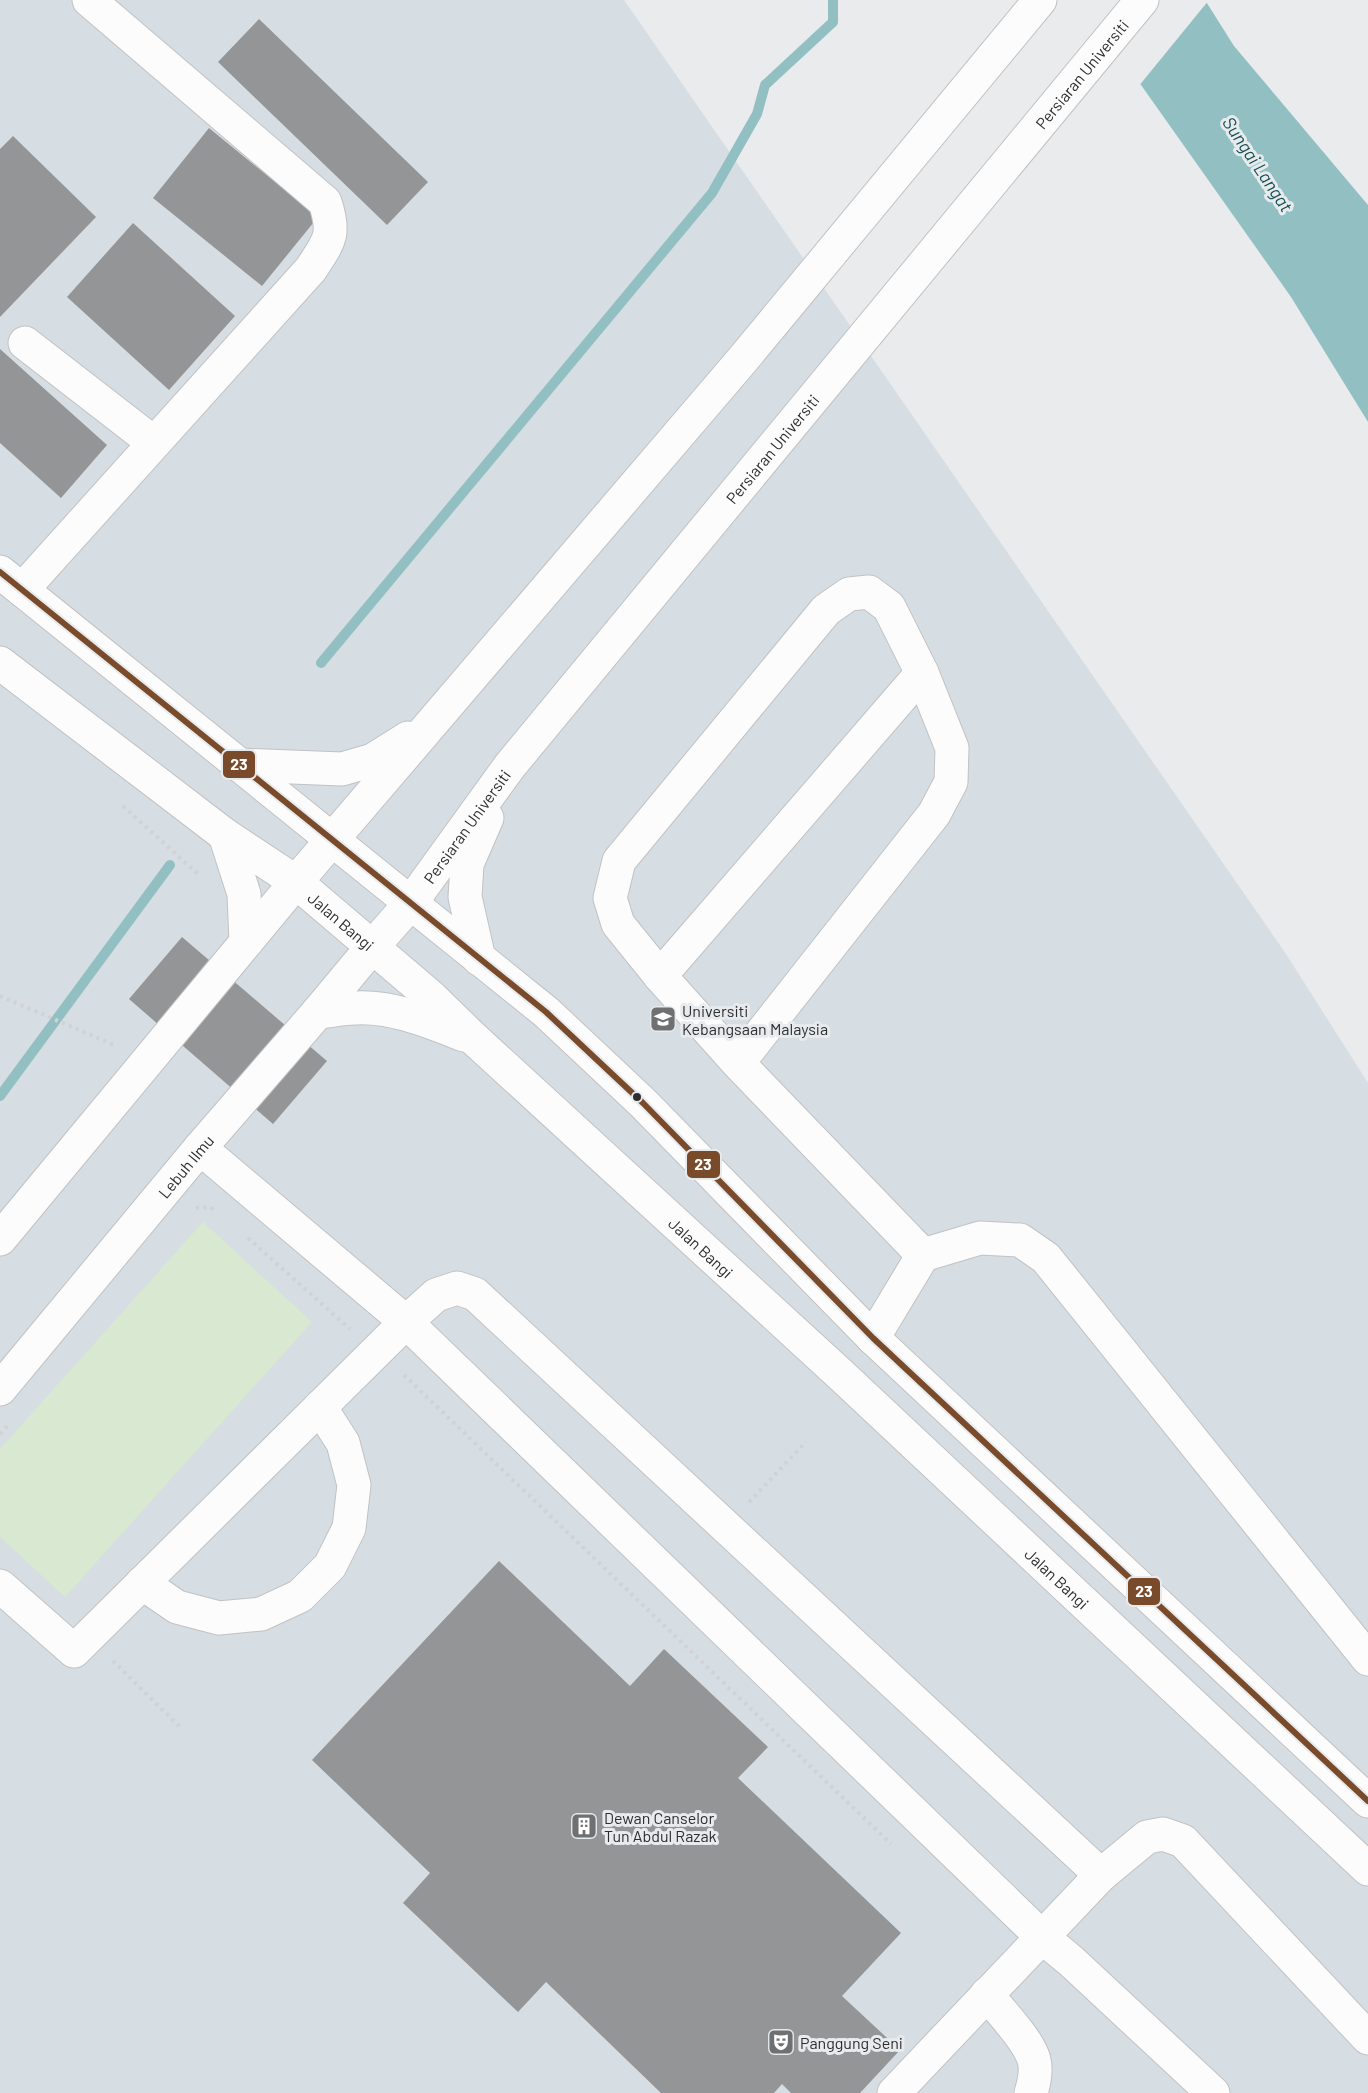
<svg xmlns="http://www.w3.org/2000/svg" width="1368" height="2093" font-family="Barlow,sans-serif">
  <rect width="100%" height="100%" fill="#e9ebed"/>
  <path fill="#d6dde3" d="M0,0H624L1286,954L1368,1083V2093H0Z"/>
  <path fill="#d9e8d0" d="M203,1222L312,1322L65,1597L0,1537V1449Z"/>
  <path fill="#92c0c2" d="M1074,0H1205L1234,46L1368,205V422L1291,297L1141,85Z"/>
  <path fill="#e9ebed" d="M1071,0H1209L1138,87Z"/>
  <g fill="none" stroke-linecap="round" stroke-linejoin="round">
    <path stroke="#92c0c2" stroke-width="10" d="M321,663L712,193L757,114L765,85L833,22V0
      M0,1096L170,865"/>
  </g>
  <path fill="#949596" d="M259,19L428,182L387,225L218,62Z
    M209,128L318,217L262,286L153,198Z
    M13,136L96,217L0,317V149Z
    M133,223L235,316L169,390L67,297Z
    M0,349L107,445L61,498L0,443Z
    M182,937L327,1061L273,1124L129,999Z
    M499,1561L630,1686L664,1649L768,1747L738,1778L901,1933L842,1996L900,2050L860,2093H791L782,2084L774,2093H661L546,1982L518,2012L403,1903L430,1873L312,1760Z"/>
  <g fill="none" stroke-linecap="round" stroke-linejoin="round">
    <defs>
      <g id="minor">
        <path d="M25,343L154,443"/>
        <path d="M22,590L311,269C329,241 336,236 325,202L89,0"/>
        <path d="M660,976L922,673"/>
        <path d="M738,1063L934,814L951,782L952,748L922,673L889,607L869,592L849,594L826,610L619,861L610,898L618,924L660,976L738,1063L923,1255L873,1338"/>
        <path d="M0,1239L296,882"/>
        <path d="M923,1255L980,1238L1020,1240L1046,1258L1368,1659"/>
        <path id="s1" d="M0,1389L200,1148L318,1012L373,946"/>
        <path d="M142,1583L177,1607L219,1618L261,1614L300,1596L330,1566L349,1528L354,1485L343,1443L320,1407"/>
        <path d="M0,1586L74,1651L406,1322L200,1148"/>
        <path d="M1101,1875L475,1294L457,1288L436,1295L406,1322L1042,1937L1071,1961L1213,2093"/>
        <path d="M987,1994C1001,2013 1028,2039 1034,2060C1037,2071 1034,2083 1031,2093"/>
        <path d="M894,2093L1101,1875L1147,1837L1163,1834L1183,1841L1368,2038"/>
      </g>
      <g id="major">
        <path d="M0,572L546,1012L643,1103L873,1338L1368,1801"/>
        <path id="s2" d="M0,663L225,835L296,882L430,996L472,1037L841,1375L1368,1869"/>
        <path d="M239,765L342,769L373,760L408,738"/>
        <path d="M225,835L244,894L246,942"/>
        <path d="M296,882L744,358L1040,0"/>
        <path id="s3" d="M373,946L410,904L509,767L1142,0"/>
        <path d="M479,959L465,897L467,864L487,818"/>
        <path d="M318,1012C331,1011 343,1008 356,1008C393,1006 430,1022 464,1035"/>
      </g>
    </defs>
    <use href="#minor" stroke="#c1c2c4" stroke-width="35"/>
    <use href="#major" stroke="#c1c2c4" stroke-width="35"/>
    <path stroke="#d2d2d3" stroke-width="4" stroke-dasharray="3 4.5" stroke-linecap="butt" d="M123,806L200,876
      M0,996L114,1045
      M196,1208L210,1207L217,1212
      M248,1238L350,1329
      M404,1375L891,1844
      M0,1434L9,1424
      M749,1502L806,1442
      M113,1661L182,1729"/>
    <use href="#minor" stroke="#fcfcfc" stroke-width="33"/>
    <use href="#major" stroke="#fcfcfc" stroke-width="33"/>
    <defs>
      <path id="bus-1" d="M0,572L546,1012L643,1103L873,1338L1368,1801"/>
    </defs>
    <use href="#bus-1" stroke="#e8ebee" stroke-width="10"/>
    <use href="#bus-1" stroke="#7a4b2a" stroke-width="6"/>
  </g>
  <defs>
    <symbol id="university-square" viewBox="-11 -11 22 22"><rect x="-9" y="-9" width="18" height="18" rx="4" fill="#6f7072" stroke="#e8ebee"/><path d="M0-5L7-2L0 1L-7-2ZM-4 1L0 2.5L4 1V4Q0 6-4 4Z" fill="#fff"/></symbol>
    <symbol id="building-square" viewBox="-11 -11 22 22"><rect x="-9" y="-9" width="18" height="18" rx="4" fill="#6f7072" stroke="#e8ebee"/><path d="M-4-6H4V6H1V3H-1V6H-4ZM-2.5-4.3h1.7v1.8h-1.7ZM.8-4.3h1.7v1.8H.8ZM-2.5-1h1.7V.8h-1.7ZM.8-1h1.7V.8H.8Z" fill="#fff"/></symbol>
    <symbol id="theatre-square" viewBox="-11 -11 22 22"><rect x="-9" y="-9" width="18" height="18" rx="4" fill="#6f7072" stroke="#e8ebee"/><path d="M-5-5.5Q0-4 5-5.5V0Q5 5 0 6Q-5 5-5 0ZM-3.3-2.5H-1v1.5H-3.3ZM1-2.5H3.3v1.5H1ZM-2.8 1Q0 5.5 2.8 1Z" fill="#fff"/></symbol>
  </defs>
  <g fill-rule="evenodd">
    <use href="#university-square" x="648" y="1004" width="30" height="30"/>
    <use href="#building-square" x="569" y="1811" width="30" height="30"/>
    <use href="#theatre-square" x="766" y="2027" width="30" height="30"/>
  </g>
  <circle fill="#2d2e2f" stroke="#e8ebee" stroke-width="2" cx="637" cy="1097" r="5"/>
  <g text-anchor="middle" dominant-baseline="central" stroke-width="6" stroke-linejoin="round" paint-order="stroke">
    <g font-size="16" fill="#2d2e2f" stroke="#e8ebee">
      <text stroke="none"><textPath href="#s3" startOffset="1124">Persiaran Universiti</textPath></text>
      <text stroke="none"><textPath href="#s3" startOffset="638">Persiaran Universiti</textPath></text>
      <text stroke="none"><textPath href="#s3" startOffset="152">Persiaran Universiti</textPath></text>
      <text stroke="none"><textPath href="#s2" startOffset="428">Jalan Bangi</textPath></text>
      <text stroke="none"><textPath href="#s1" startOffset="290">Lebuh Ilmu</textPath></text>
      <text stroke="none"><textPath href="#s2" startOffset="914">Jalan Bangi</textPath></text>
      <text stroke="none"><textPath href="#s2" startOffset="1400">Jalan Bangi</textPath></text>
    </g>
    <g font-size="16" fill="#2d2e2f" stroke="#e8ebee" text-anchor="start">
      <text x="682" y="1010">Universiti<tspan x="682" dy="18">Kebangsaan Malaysia</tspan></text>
      <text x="604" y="1817">Dewan Canselor<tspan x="604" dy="18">Tun Abdul Razak</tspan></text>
      <text x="800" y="2042">Panggung Seni</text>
    </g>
    <g font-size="18" font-style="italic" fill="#154e50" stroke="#e8ebee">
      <text transform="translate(1258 164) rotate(56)">Sungai Langat</text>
    </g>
  </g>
  <g stroke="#e8ebee" stroke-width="2">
    <rect x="222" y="750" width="34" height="29" rx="6" fill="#7a4b2a"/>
    <rect x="686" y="1150" width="35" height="29" rx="6" fill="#7a4b2a"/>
    <rect x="1127" y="1577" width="34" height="29" rx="6" fill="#7a4b2a"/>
  </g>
  <g font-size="16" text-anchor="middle" font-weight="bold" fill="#fff">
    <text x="239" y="770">23</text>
    <text x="703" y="1170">23</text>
    <text x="1144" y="1597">23</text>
  </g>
</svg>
